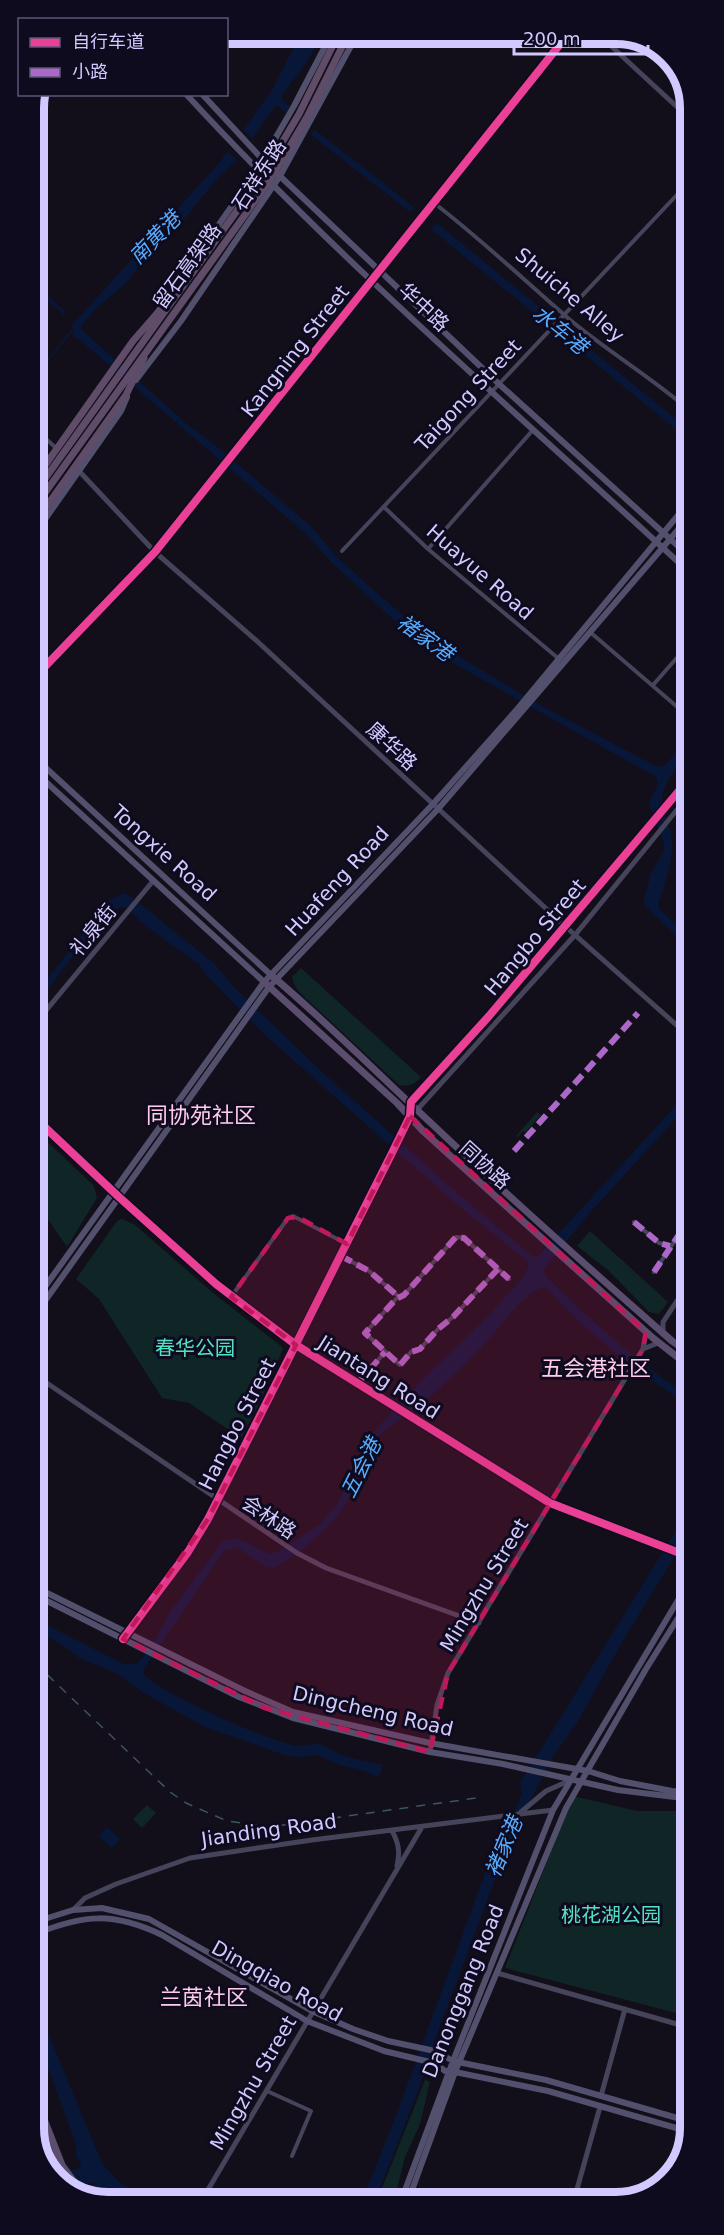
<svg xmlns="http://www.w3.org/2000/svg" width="724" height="2235" font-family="'DejaVu Sans','Noto Sans SC',sans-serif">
  <rect width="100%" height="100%" fill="#120f1a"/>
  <path fill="#0f2526" d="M301,968L421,1077C414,1085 409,1087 399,1085L299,992L294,984L292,977Z
    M537,1112L541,1115L526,1132L523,1131L518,1137L516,1136Z
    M34,1129L94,1186L97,1198L67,1247L34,1199Z
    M122,1219L134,1224L213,1293L281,1346L283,1349L259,1404L241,1438L189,1403L162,1398L99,1299L76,1279L117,1221Z
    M590,1231L668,1302L659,1314L649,1312L609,1271L577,1246Z
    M573,1796L637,1811H691V2017L505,1968Z
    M147,1805L156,1813L142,1828L133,1819Z
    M425,2080L430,2082L420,2124L405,2157L394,2201H377Z
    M92,2185L99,2186L122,2202L98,2200L87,2187Z"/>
  <path fill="#081738" d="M301,33H323L307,62L283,94L282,99L290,107L286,113L276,105L237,160L217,179L181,223L151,248L128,281L96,309L81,326L83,331L188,425L215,445L312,527L335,555L379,595L437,643L540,705L654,765L660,767L665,765L689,738V752C678,764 660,787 662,805C664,817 672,829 672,841C673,861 664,886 658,905L661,911L690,937V949L644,905V899L651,873L663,852L664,844L649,803L658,784L656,777L435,653L397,623L331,562L305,533L80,340L73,337L74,329L71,326L220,162L272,90Z
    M314,129L414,207L413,210L410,212L311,135Z
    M437,223L689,430V440L432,230L433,226Z
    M33,283L66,312L64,315L33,287Z
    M124,893L133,898L216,965L232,985L320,1070L454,1190L533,1257L538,1256L690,1090V1103L587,1216L543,1270L547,1277C591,1321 638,1362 690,1398V1406C639,1373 587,1334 547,1288C530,1285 502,1325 491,1337C470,1360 446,1384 422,1403C407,1415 388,1425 376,1440C362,1457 357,1483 347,1502C337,1524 295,1557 273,1568L265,1566L236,1547L225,1550L145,1667L143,1673C155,1691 263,1738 286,1743C290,1744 295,1746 299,1746C307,1746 314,1742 322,1745C329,1747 335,1753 342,1755C354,1760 369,1761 382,1765L380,1775L375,1776L365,1771L340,1765L317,1755L299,1757L287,1756L205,1727L144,1693L118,1674L79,1658L65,1647L35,1629V1619L124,1664H136L147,1654L170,1612L223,1541C245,1533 250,1548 270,1554L281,1550L320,1524L336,1506L371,1435L411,1391L490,1314L522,1278L529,1266L527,1261L454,1202L267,1037L207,976L199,964L147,927L127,908L121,907L103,917L34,1007V996L109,900Z
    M690,1508V1531L621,1644L577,1723L550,1761L508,1845L438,2031L418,2091L375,2201H362L400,2105L502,1827L510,1823L522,1793L520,1783Z
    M107,1827L120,1839L112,1848L99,1836Z
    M35,2002L102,2163L115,2178L147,2202H124L92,2183L61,2185L51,2171L73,2170L80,2167L81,2162L76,2156V2144L35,2033Z"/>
  <path fill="#120f1a" d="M243,129L252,139L237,160L227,151Z"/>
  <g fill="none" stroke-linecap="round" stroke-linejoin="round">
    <path stroke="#081738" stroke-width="1.5" d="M33,378L75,327"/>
    <path stroke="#46445b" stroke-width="4" d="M434,203C481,239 524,280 569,319C607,351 651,377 689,410
      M34,428L56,448
      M384,507L428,549L559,659
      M428,549L532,431
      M342,551L689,182
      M590,632L689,717
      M653,685L689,644
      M634,1222L659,1243L670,1246
      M341,1256L369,1271L399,1297
      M498,1269L453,1317L438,1329L420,1349L411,1352L400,1365L365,1333L396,1299L404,1295L456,1237L464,1238L509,1279
      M654,1272L690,1218
      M231,1297L288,1218L293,1216L347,1244
      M358,1383L385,1352
      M267,2091L311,2111L292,2156"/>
    <path stroke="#46445b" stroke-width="5" d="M597,33L689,118
      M79,471L155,552L258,642L566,927L690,1037
      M34,678L155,552L569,33
      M34,1025L153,881
      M416,1111L575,935L689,795
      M34,1117L120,1198L216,1284L296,1345L550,1503L656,1544
      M663,1333V1322L690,1281
      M643,1349L658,1343
      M35,1375L297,1553L326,1568L479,1623
      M123,1639L188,1552L208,1519L392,1153L410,1116L411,1102L489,1016L689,779
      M430,1752L437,1705L448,1673L643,1349L646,1332
      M521,1812L546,1791L571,1780
      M392,1831C399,1843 400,1853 397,1866
      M73,1910L85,1898L116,1884L190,1858L312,1840L553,1810
      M497,1973L691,2028
      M601,2096L625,2009
      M574,2200L600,2107
      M204,2201L209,2188L422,1827"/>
    <path stroke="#53506e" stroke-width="6" d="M186,94C343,265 520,415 689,572
      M202,94L263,160L499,384L689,556
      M157,313L257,170L294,106L332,33
      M136,380L181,321L280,176L358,33
      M34,535L121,411L127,397
      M34,757L271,975
      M34,771L264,982
      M34,1302L264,982L433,804L519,707L689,502
      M35,1315L269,987L438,809L689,517
      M35,1587L245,1691L293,1712L430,1743L588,1771L620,1781L672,1791L691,1792
      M35,1595L239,1697L293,1718L430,1752L503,1764L618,1790L691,1799
      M35,1922L73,1910L102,1908L149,1919L312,2011L353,2029L388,2041L435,2051L453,2061L546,2080L691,2122
      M35,1934C85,1914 113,1912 162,1935L307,2021L384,2051L434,2063L448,2073L455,2072L548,2091L690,2132
      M401,2201L453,2061L553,1810L690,1580
      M408,2201L455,2072L566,1808L646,1669L690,1599"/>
    <path stroke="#5a4d6d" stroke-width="7" d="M271,975C327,1022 378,1074 432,1124C510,1198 591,1270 672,1341L690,1354
      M264,982L397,1103L423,1131L456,1161L653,1338L690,1367
      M35,2096L62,2165L83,2194
      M35,2125L52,2166L65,2187"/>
    <path stroke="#5e4c68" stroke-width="7" d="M34,524L126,395L144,358"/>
    <path stroke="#3f5365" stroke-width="1.5" stroke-dasharray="9 8" stroke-linecap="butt" d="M35,1663L170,1792L186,1803L227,1821L269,1827L483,1797"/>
    <path stroke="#46445b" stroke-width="5" d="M656,1544L689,1556"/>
    <path stroke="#5e4c68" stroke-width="7" d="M34,481L133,341L160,310
      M34,494L264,173L299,114L339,33
      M34,508L270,180L307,117L349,33"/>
    <path stroke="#ac68c9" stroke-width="6" stroke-dasharray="12 6" stroke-linecap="butt" d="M514,1151L638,1013
      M634,1222L659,1243L670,1246
      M341,1256L369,1271L399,1297
      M498,1269L453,1317L438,1329L420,1349L411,1352L400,1365L365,1333L396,1299L404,1295L456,1237L464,1238L509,1279
      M654,1272L690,1218
      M358,1383L385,1352"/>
    <defs>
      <path id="cycleway" d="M34,678L155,552L569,33
        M34,1117L120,1198L216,1284L296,1345L550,1503L690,1557
        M123,1639L188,1552L208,1519L392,1153L410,1116L411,1102L489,1016L689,779"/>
    </defs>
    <use href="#cycleway" stroke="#0f0b1e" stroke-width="11"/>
    <use href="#cycleway" stroke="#ea4096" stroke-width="8"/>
  </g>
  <path fill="#c2185b" fill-opacity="0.2" stroke="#c2185b" stroke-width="4.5" stroke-dasharray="12 8" stroke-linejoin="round" d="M410,1116L646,1332L643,1349L448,1673L430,1752L265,1708L123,1639L208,1519L296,1345L231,1297L288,1218L298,1217L347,1244Z"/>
  <g text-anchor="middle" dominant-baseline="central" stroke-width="6" stroke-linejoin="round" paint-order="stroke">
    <g font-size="20" fill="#d1c9ff" stroke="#0f0b1e">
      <text transform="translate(259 175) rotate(-57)">石祥东路</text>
      <text transform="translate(187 266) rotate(-54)">留石高架路</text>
      <text transform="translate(570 295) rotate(40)">Shuiche Alley</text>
      <text transform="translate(424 307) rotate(43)">华中路</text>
      <text transform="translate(295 351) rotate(-52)">Kangning Street</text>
      <text transform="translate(468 395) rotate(-47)">Taigong Street</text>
      <text transform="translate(480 572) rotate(41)">Huayue Road</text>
      <text transform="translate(392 746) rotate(43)">康华路</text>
      <text transform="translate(164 853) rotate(42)">Tongxie Road</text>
      <text transform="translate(337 881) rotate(-47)">Huafeng Road</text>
      <text transform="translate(93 930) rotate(-51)">礼泉街</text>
      <text transform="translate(535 937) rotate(-50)">Hangbo Street</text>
      <text transform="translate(485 1165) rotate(42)">同协路</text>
      <text transform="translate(379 1377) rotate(32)">Jiantang Road</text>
      <text transform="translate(237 1424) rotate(-63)">Hangbo Street</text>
      <text transform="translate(269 1517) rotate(34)">会林路</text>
      <text transform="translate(484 1585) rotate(-59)">Mingzhu Street</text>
      <text transform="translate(373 1711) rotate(13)">Dingcheng Road</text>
      <text transform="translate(269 1830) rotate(-8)">Jianding Road</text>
      <text transform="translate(277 1981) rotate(29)">Dingqiao Road</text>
      <text transform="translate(463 1991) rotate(-68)">Danonggang Road</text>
      <text transform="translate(253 2083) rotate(-60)">Mingzhu Street</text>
    </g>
    <g font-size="20" fill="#52e1c3" stroke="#0f0b1e">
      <text x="195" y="1348">春华公园</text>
      <text x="611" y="1915">桃花湖公园</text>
    </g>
    <g font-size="21" font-style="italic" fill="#57abff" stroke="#0f0b1e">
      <text transform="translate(155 238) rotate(-46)">南黄港</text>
      <text transform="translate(560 330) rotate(39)">水车港</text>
      <text transform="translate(425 638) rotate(36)">褚家港</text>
      <text transform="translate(361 1468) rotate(-63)">五会港</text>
      <text transform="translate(504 1847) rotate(-67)">褚家港</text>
    </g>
    <g font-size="22" fill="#ffcbea" stroke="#0f0b1e">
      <text x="201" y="1115">同协苑社区</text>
      <text x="596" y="1368">五会港社区</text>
      <text x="204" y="1997">兰茵社区</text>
    </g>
  </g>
  <path d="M0 0H724V2235H0ZM108 44H616A64 64 0 0 1 680 108V2128A64 64 0 0 1 616 2192H108A64 64 0 0 1 44 2128V108A64 64 0 0 1 108 44Z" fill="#0f0b1e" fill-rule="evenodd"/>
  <path fill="none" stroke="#d1c9ff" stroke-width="8" d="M108 44H616A64 64 0 0 1 680 108V2128A64 64 0 0 1 616 2192H108A64 64 0 0 1 44 2128V108A64 64 0 0 1 108 44Z"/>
  <rect x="18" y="18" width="210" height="78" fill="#0f0b1e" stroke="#5d5778" stroke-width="1.5"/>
  <rect x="30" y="38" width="30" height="9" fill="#ea4096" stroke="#5d5778" stroke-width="1.5"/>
  <text x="72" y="48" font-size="18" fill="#d1c9ff">自行车道</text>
  <rect x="30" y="68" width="30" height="9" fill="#ac68c9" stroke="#5d5778" stroke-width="1.5"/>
  <text x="72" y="78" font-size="18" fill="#d1c9ff">小路</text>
  <path d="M514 45v9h134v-9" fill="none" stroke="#d1c9ff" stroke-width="3"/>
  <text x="523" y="45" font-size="18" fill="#d1c9ff" stroke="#0f0b1e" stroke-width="4.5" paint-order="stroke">200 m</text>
</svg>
